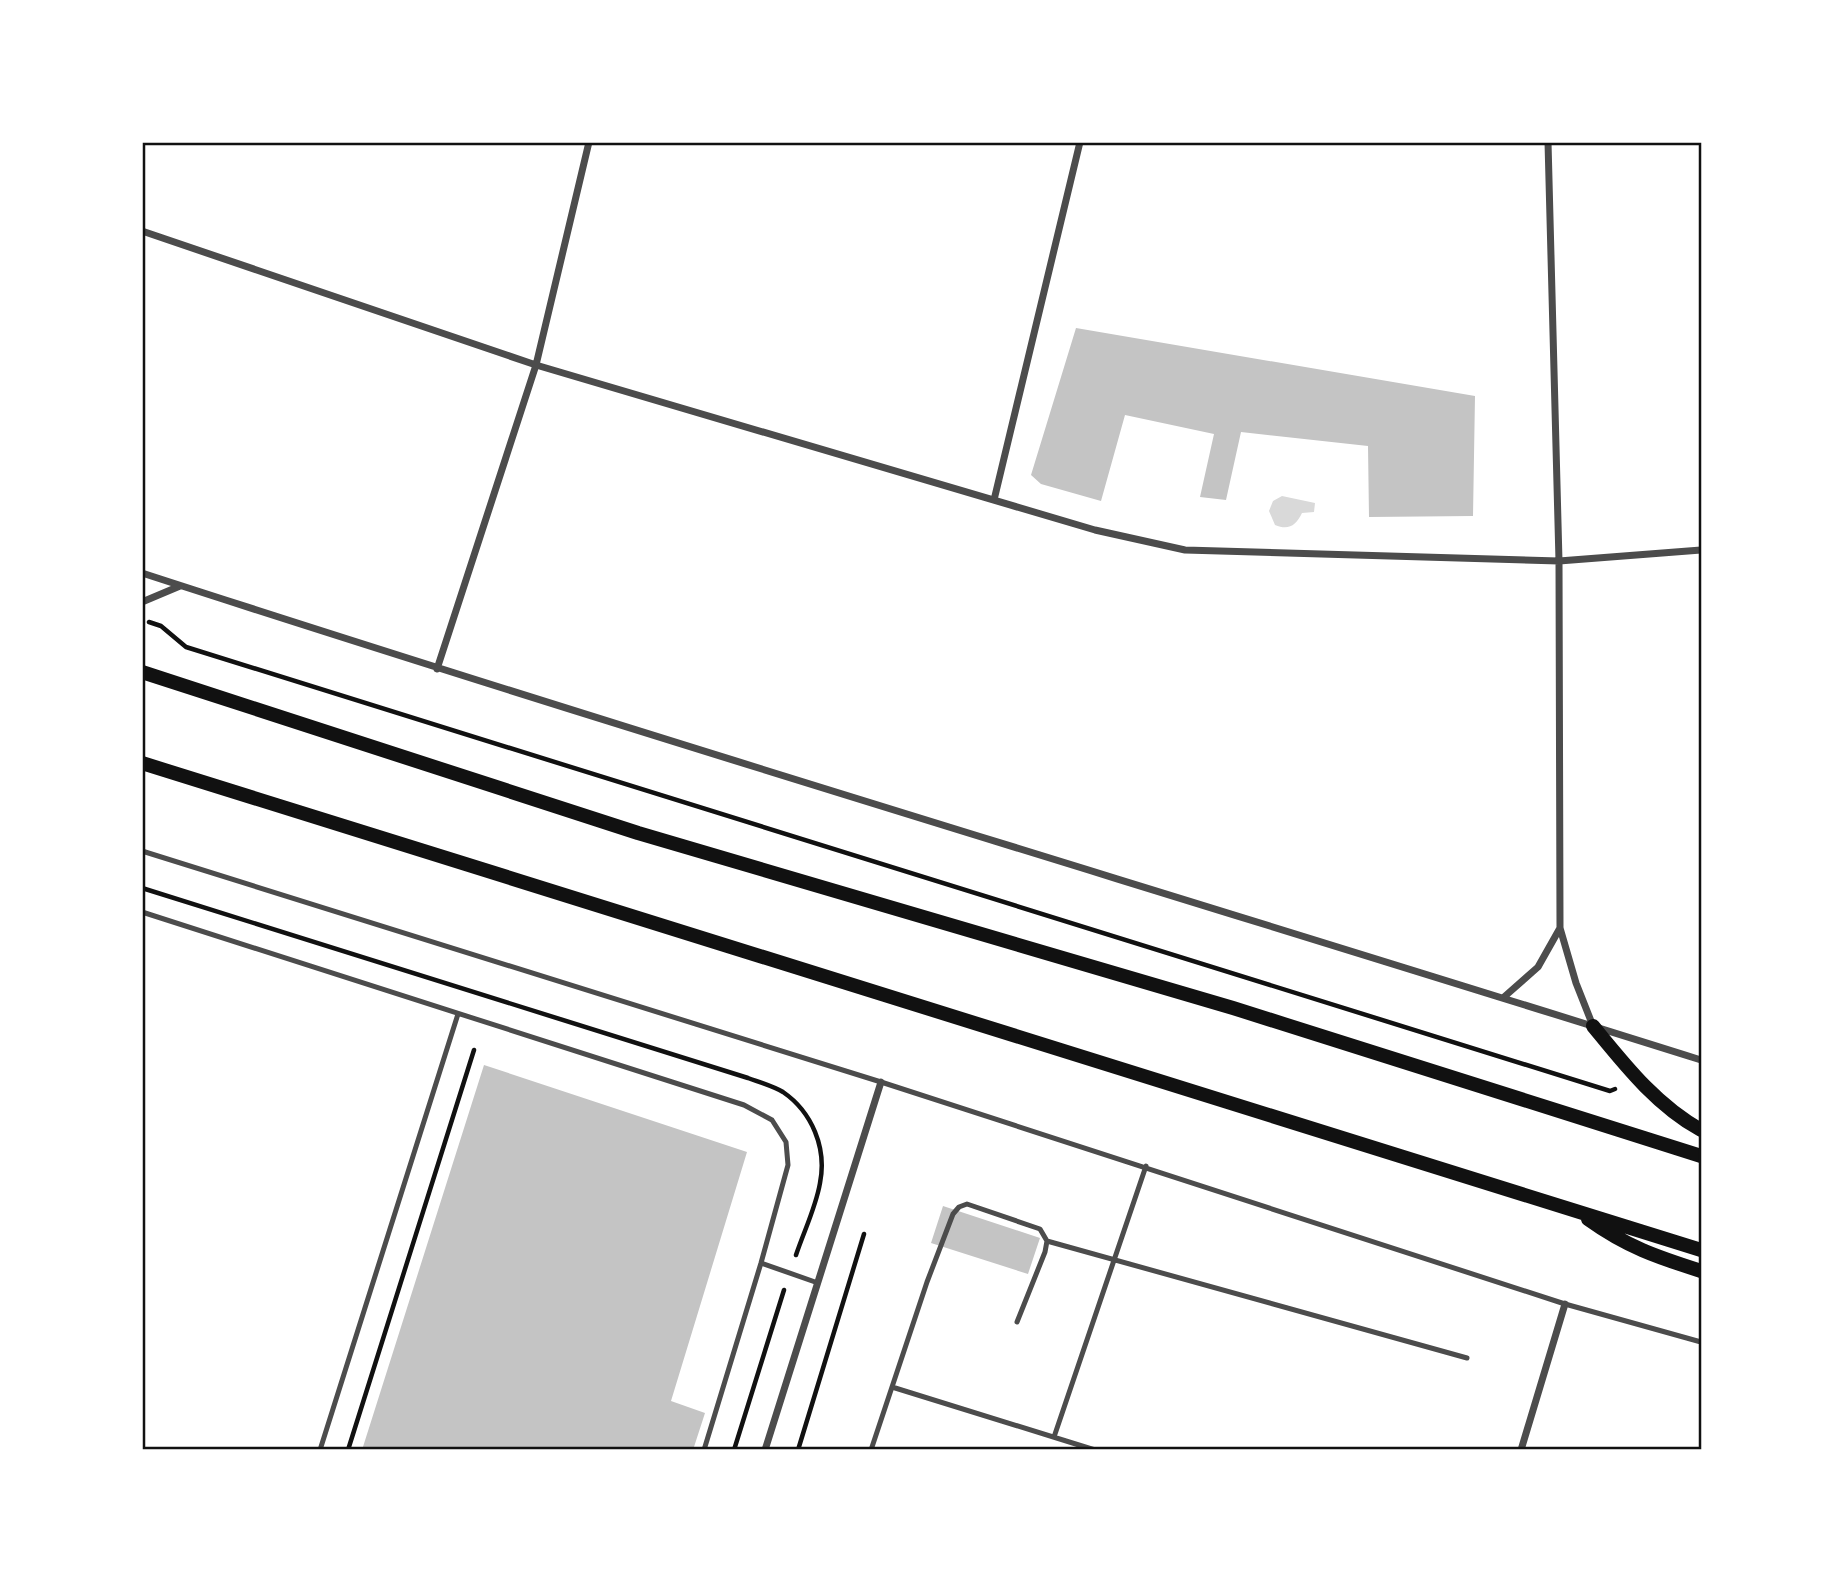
<svg xmlns="http://www.w3.org/2000/svg" width="1843" height="1592" font-family="Poppins,sans-serif">
  <rect width="100%" height="100%" fill="#fff"/>
  <path fill="#d9d9d9" d="M1282,496L1315,503L1314,512L1302,513C1296,525 1289,531 1275,525L1269,511L1273,501Z"/>
  <path fill="#c4c4c4" d="M1076,328L1475,396L1473,516L1369,517L1368,446L1241,432L1226,500L1200,497L1214,434L1125,415L1101,501L1041,484L1031,475Z
    M484,1065L747,1152L671,1401L705,1413L693,1450H362Z
    M943,1206L1040,1238L1028,1274L931,1243Z"/>
  <g fill="none" stroke-linecap="round" stroke-linejoin="round">
    <path stroke="#111" stroke-width="4.5" d="M149,622L161,626L186,647L1610,1091L1615,1089
      M142,888L748,1078C759,1082 773,1086 783,1092C812,1112 827,1148 820,1183C816,1207 804,1231 796,1255
      M348,1450L474,1050
      M734,1450L784,1290
      M798,1450L864,1234"/>
    <path stroke="#4c4c4c" stroke-width="5" d="M142,851L881,1082L1565,1304L1701,1342
      M142,912L744,1105L772,1120L786,1142L788,1165L761,1263L704,1450
      M761,1263L818,1283
      M1017,1322L1045,1252L1047,1241L1467,1358
      M892,1387L1095,1450
      M1054,1437L1146,1166
      M320,1450L458,1014
      M871,1450L927,1282L953,1214L959,1207L967,1204L1040,1229L1047,1241"/>
    <path stroke="#4c4c4c" stroke-width="7" d="M1548,142L1559,561L1560,928L1576,983L1593,1026
      M142,231L536,365L1095,530L1185,550L1559,561L1701,550
      M994,500L1080,142
      M142,573C660,741 1182,897 1701,1060
      M142,602L180,586
      M437,669L536,365L589,142
      M1504,997L1538,967L1560,928
      M765,1450L881,1082
      M1521,1450L1565,1304"/>
    <path stroke="#111" stroke-width="14" d="M142,672L638,833L1233,1008L1701,1156
      M142,763L1701,1250
      M1593,1026C1625,1065 1656,1105 1701,1130
      M1588,1219C1627,1247 1657,1257 1701,1271"/>
  </g>
  <rect width="1843" height="1592" fill="none" stroke="#ffffff" stroke-width="287"/>
  <rect x="144" y="144" width="1556" height="1304" fill="none" stroke="#111" stroke-width="2.5"/>
</svg>
